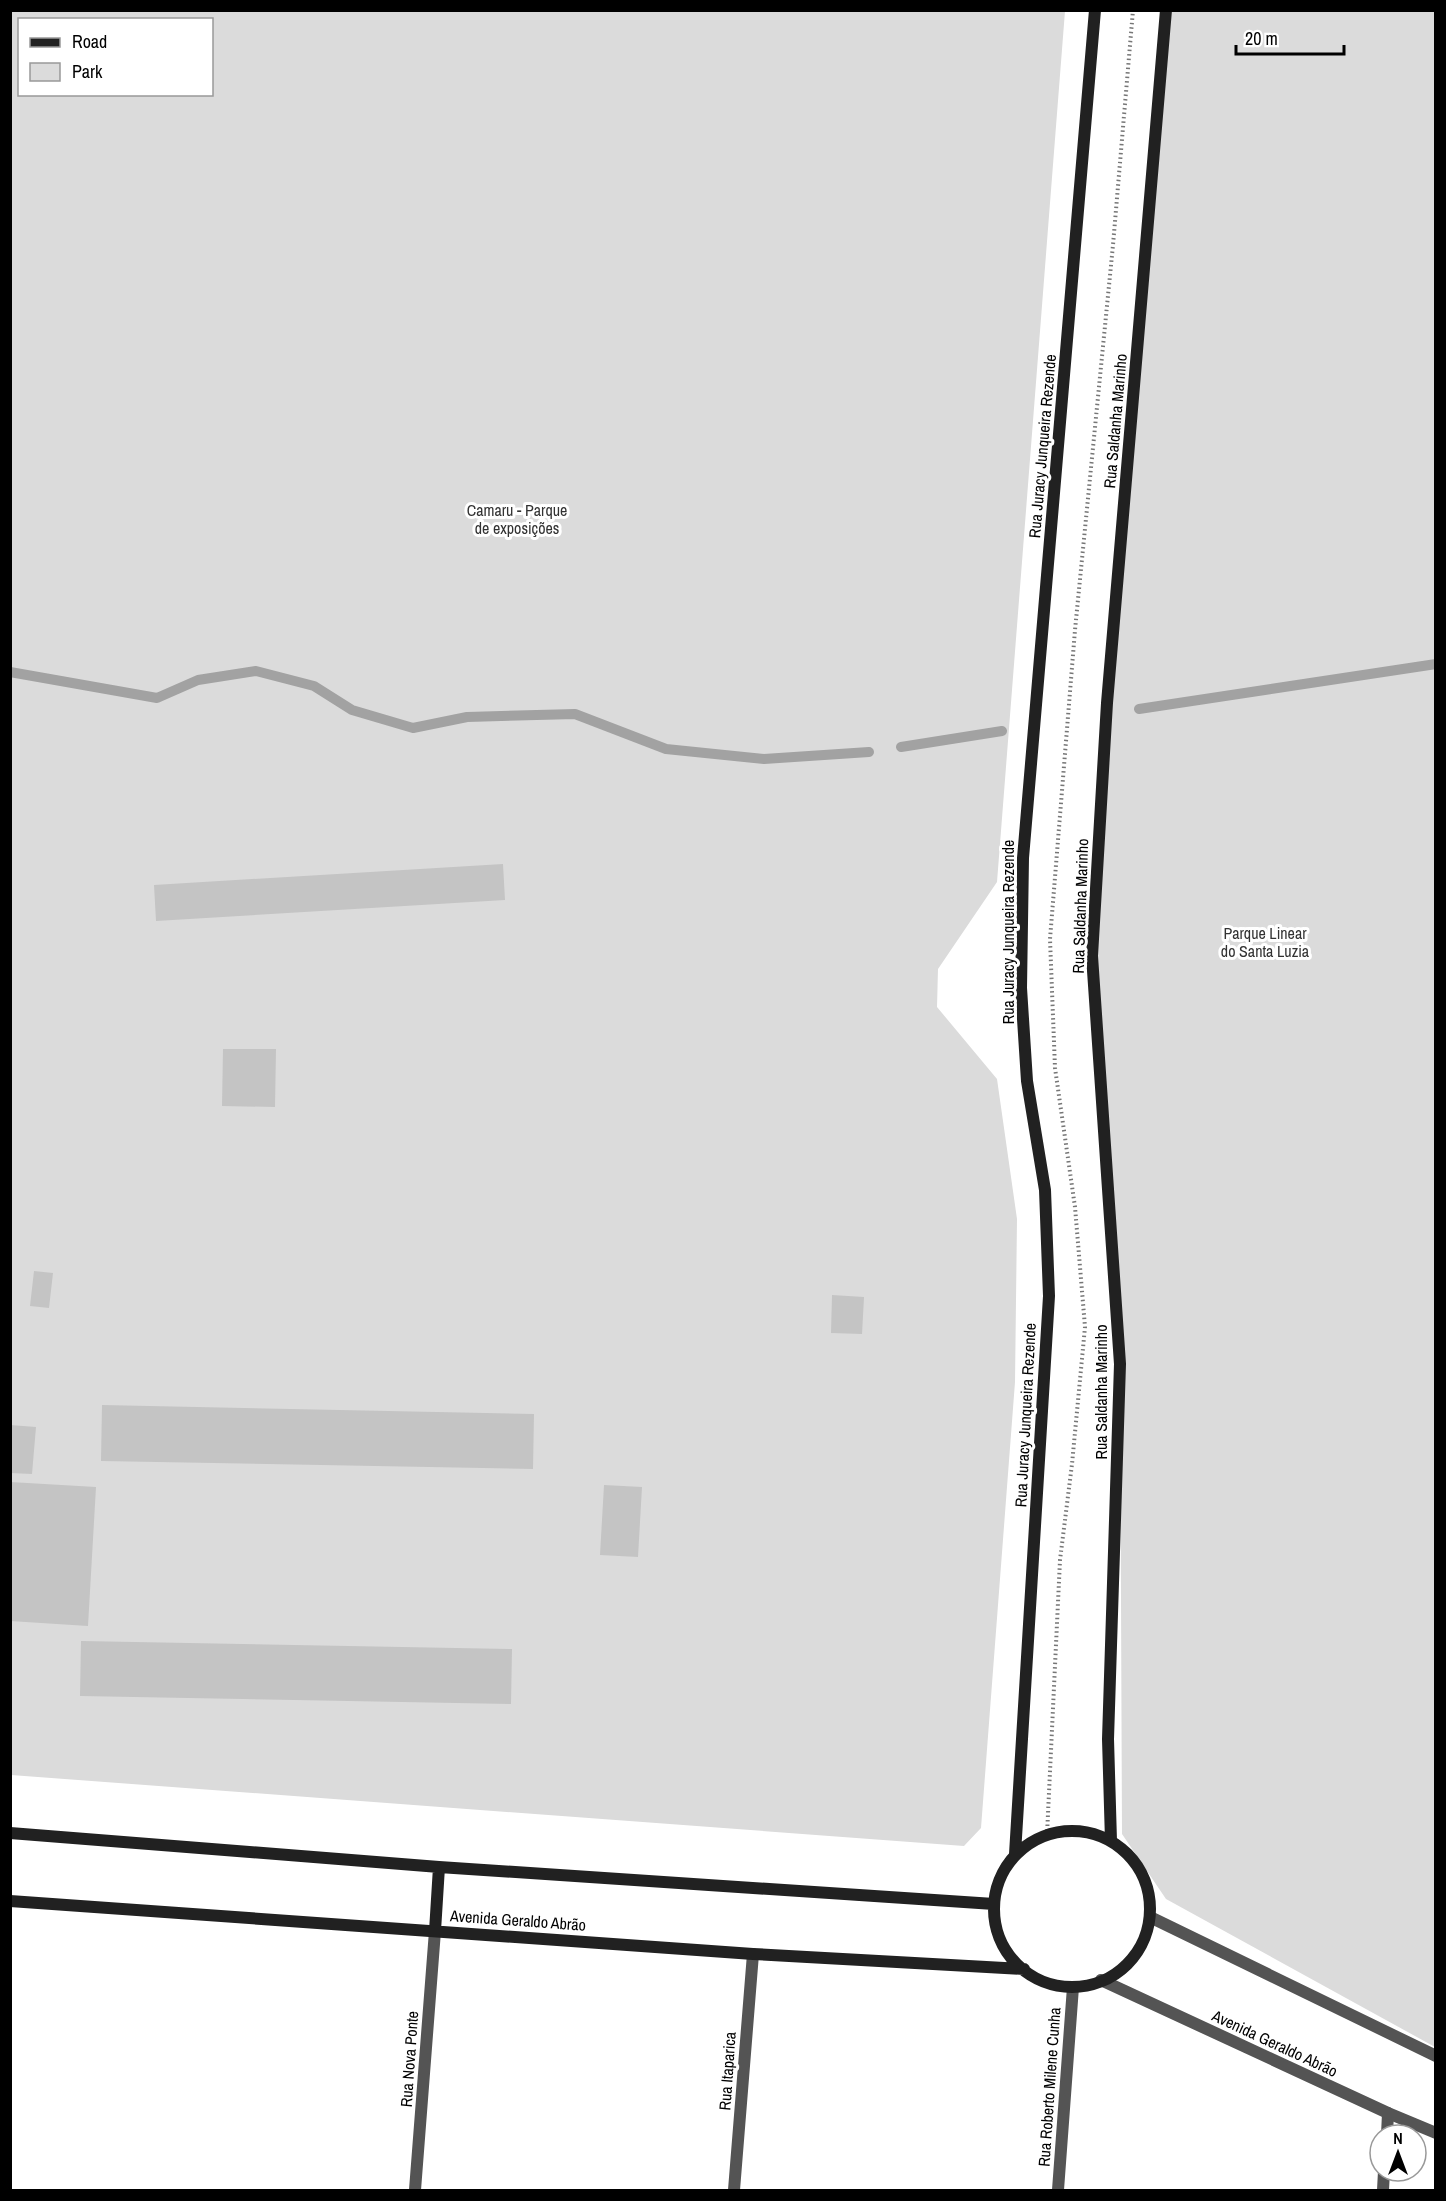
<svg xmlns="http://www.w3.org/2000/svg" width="1446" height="2201" font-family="'Archivo Narrow',sans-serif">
  <rect width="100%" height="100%" fill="#fff"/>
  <path fill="#dbdbdb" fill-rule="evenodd" d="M11,11H1065L997,882L938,969L937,1007L997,1079L1017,1219L1015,1382L981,1828L964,1846L11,1775ZM20,20H212V94H20Z
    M1166,11H1435V2047L1166,1899L1122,1834L1120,1364L1092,956Z"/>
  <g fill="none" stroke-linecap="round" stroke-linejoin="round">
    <path stroke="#a2a2a2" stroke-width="10" d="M10,672L157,698L198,680L256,671L314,686L352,710L413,728L467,717L575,714L666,749L764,759L869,752
      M1139,709L1436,664
      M901,747L1002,731"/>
  </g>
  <path fill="#c4c4c4" d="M503,864L505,900L156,921L154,885Z
    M223,1049H276L275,1107L222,1106Z
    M34,1271L53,1273L49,1308L30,1306Z
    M832,1295L864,1297L862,1334L831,1333Z
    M102,1405L534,1414L533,1469L101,1461Z
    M10,1425L36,1427L32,1474L10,1473Z
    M10,1482L96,1487L88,1626L10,1621Z
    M604,1485L642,1487L638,1557L600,1555Z
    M81,1641L512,1649L511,1704L80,1696Z"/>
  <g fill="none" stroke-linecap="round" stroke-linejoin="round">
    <path stroke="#767676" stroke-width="4" stroke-dasharray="1.5 3" stroke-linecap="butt" d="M1047,1835L1060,1560L1072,1464L1085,1327L1075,1207L1055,1068L1050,939L1075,630L1113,245L1133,10"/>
    <path stroke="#545454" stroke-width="12" d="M1387,2135L1388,2113
      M734,2190L753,1954
      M1383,2190L1384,2171"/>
    <path stroke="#545454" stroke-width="12" d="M1150,1917L1436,2056
      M1101,1980L1388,2113L1436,2133
      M415,2190L435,1931
      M1058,2190L1073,1987"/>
    <path stroke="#212121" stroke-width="12" d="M994 1909a78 78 0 1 1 156 0a78 78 0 1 1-156 0Z
      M10,1833L439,1867L994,1904
      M1111,1841L1108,1739L1120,1364L1092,956L1107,703L1166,10
      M1015,1854L1049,1296L1045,1190L1027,1081L1021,988L1023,858L1095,10
      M10,1901L753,1954L1024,1969
      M435,1931L439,1867"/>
  </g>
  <g text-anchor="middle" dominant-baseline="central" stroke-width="6" stroke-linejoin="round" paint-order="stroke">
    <g font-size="16" fill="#000" stroke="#fff">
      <text transform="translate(1115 421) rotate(-85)">Rua Saldanha Marinho</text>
      <text transform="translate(1042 446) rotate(-85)">Rua Juracy Junqueira Rezende</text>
      <text transform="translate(1080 906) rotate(-88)">Rua Saldanha Marinho</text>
      <text transform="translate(1008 932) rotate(-90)">Rua Juracy Junqueira Rezende</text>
      <text transform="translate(1101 1392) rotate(-90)">Rua Saldanha Marinho</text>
      <text transform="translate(1025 1415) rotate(-87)">Rua Juracy Junqueira Rezende</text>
      <text transform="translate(518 1920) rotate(4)">Avenida Geraldo Abrão</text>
      <text transform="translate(1275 2043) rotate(25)">Avenida Geraldo Abrão</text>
      <text transform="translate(409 2059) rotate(-86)">Rua Nova Ponte</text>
      <text transform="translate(727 2071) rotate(-86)">Rua Itaparica</text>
      <text transform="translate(1049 2087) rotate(-86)">Rua Roberto Milene Cunha</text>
    </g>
    <g font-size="16" fill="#323232" stroke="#fff">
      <text x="517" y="510">Camaru - Parque<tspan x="517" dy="18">de exposições</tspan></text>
      <text x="1265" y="933">Parque Linear<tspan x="1265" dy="18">do Santa Luzia</tspan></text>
    </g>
  </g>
  <rect width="1446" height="2201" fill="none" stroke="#000000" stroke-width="24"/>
  <rect x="18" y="18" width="195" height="78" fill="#ffffff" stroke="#999999" stroke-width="1.5"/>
  <rect x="30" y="38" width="30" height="9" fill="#212121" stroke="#999999" stroke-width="1.5"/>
  <text x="72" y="48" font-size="18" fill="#000000">Road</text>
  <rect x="30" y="63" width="30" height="18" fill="#dbdbdb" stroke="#999999" stroke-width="1.5"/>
  <text x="72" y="78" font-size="18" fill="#000000">Park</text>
  <g transform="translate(1398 2153)"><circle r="28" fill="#ffffff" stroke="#999999" stroke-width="1.5"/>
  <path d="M0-4.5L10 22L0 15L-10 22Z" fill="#000000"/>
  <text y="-9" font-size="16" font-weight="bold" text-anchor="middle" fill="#000000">N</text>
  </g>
  <path d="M1236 45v9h108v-9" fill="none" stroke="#000000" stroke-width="3"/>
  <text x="1245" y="45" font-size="18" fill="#000000" stroke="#ffffff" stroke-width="4.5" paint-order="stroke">20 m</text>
</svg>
